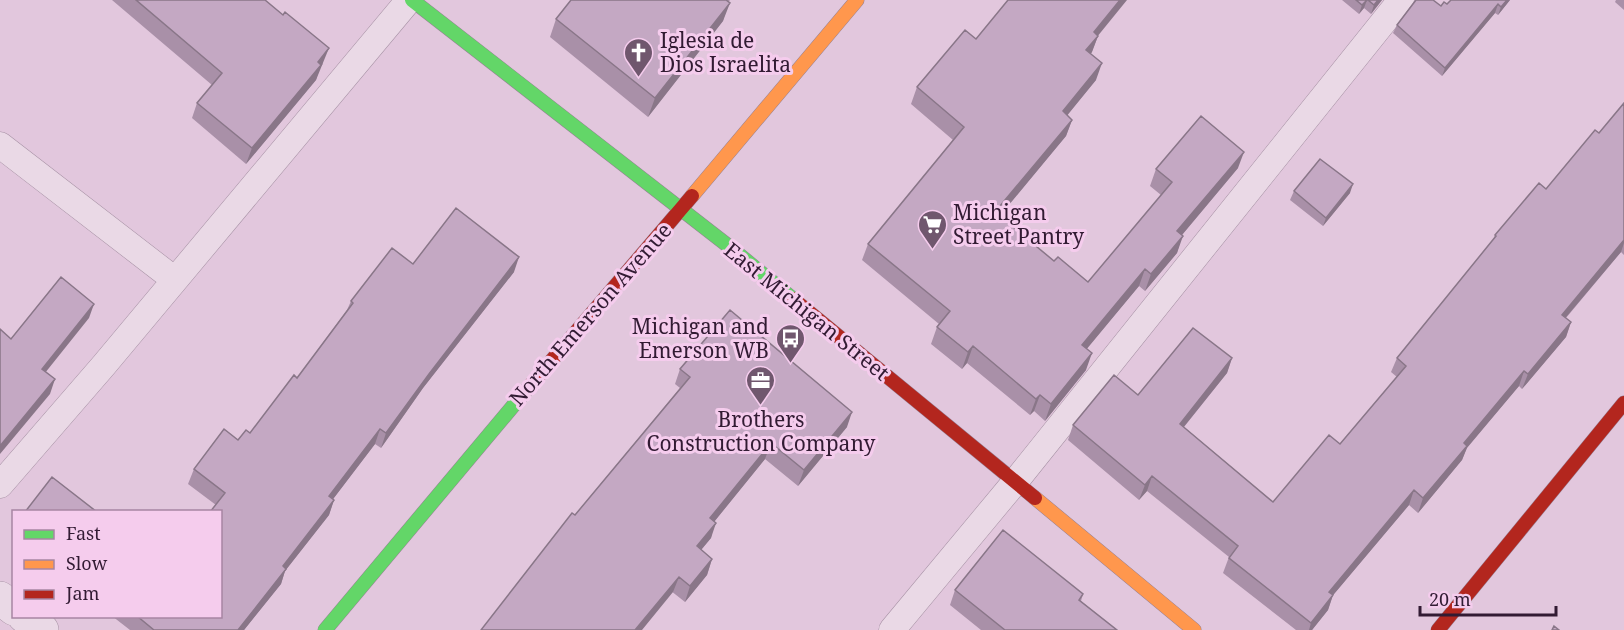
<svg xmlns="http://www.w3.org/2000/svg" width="1624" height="630" font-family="'Noto Serif',serif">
  <rect width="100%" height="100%" fill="#e2c7dd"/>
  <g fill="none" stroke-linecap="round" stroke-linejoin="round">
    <defs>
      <path id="lane" d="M0,145L175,280
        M0,485L104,365L409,0
        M892,630L1015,482L1401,0"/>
      <path id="street" d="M0,598L14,609
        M24,616L42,630"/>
      <path id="fast" d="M412,0L731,248L793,299
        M325,630L529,387"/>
      <path id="slow" d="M692,196L857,0
        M1035,498L1194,630"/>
      <path id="jam" d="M793,299L1035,498
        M529,387L692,196
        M1438,630L1624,403"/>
    </defs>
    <use href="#lane" stroke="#a691a4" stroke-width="27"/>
    <use href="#street" stroke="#a691a4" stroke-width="34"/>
    <use href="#fast" stroke="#968194" stroke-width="15"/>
    <use href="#slow" stroke="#968194" stroke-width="15"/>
    <use href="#jam" stroke="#968194" stroke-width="15"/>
    <use href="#lane" stroke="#ead9e6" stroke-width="26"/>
    <use href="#street" stroke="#ead9e6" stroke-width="33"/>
    <use href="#fast" stroke="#63d668" stroke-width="14"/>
    <use href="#slow" stroke="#ff974d" stroke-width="14"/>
    <use href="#jam" stroke="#b3261e" stroke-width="14"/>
  </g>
  <path fill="#a990a8" d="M112,0H265L323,64L320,67L316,80L246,164L192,118L197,103L212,85Z
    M571,0H730L728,2L723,21L648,117L550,37L556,19Z
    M1342,0H1382L1371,14L1364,8L1359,14Z
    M1415,0H1433L1441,6L1447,4L1510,0L1498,15L1495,13L1442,76L1393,33L1397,25Z
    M1616,0H1624V10L1615,2Z
    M1098,36L1091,54L1096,80L1067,115L1072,120L1066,136L999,216L1054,261L1088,282L1161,195L1150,186L1156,169L1238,168L1182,235L1177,253L1145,291L1139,286L1086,349V370L1045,421L1034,411L1030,415L967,363L962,369L931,344L937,327L939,324L862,260L868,244L953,140L911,104L917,87L976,39Z
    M1624,103V255L1621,252L1566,318L1571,322L1566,337L1522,389L1519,386L1467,447L1462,460L1418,513L1409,505L1333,595L1328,610L1312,630H1296L1223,573L1229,557L1147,491L1139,500L1068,440L1073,425L1138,395L1232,358L1227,373L1184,427L1273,502L1340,444L1397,377L1391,372L1397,358L1493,240L1495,235L1546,189L1599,133Z
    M1294,191L1350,193L1323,226L1290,200Z
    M413,264L514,272L423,388L381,448L375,444L333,499L334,500L329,515L285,571L281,584L244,630H130L112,616H220L216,505L188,484L194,469L250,433L297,378L347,310L351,301Z
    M680,369L847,427L798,486L765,459L714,522L711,538L701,550L712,559L707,575L685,602L575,515L680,388L675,384Z
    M955,590L1083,594L1081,601L1117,630H981L950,605Z"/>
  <path fill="#897688" d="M1120,0H1127L1088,48L1094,32Z
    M1367,0L1364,8L1359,14L1362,5Z
    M1378,0H1382L1371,14L1374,5Z
    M1507,0H1510L1498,15L1501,7Z
    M730,3L723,21L648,117L655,98Z
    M1498,4L1495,13L1442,76L1445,68Z
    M1098,36L1092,52L1080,67L1086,50Z
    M329,48L316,80L246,164L252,148Z
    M1102,63L1096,80L1057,128L1063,111Z
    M1072,120L1066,136L989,229L995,212Z
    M1244,152L1238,168L1171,248L1177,231Z
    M1353,184L1350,193L1323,226L1326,218Z
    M1183,236L1177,253L1145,291L1151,274Z
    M1624,240V243L1621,252L1556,329L1562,315Z
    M519,257L514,272L423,388L381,448L386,433L429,374Z
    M1145,269L1139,286L1076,362L1082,345Z
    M94,304L89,318L37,383L42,369Z
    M1571,322L1566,337L1522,389L1528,374Z
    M973,346L967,363L962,369L968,352Z
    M1092,353L1086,370L1045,421L1051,404Z
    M1232,358L1227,373L1174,439L1180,424Z
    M1524,371L1519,386L1467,448L1462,460L1418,513L1423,498L1464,443Z
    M55,379L50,394L0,454V446Z
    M1040,395L1034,411L1030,415L1036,399Z
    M852,412L847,427L798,486L804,470Z
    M380,429L375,444L324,511L329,496Z
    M771,443L765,459L705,533L710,518Z
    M1152,476L1147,491L1139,500L1145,485Z
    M1414,490L1409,505L1324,606L1329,592Z
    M334,500L329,515L285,571L281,584L244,630H238L283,566Z
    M716,523L711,538L691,562L697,546Z
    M712,559L707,575L685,602L690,586Z
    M679,577L673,592L642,630H635Z
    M1333,595L1328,610L1312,630H1309L1311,623Z"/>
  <path fill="#c4a8c3" stroke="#897688" stroke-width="1.5" d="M136,0H265L283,15L285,12L329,48L318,62L321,65L252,148L197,103L222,73Z
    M571,0H726L730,3L655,98L556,19Z
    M1008,0H1120L1094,32L1098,36L1086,50L1102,63L1063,111L1072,120L995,212L1054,261L1058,257L1088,282L1172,182L1156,169L1201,116L1244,152L1177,231L1183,236L1151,274L1145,269L1082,345L1092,353L1051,404L1040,395L1036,399L973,346L968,352L937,327L950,311L868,244L964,127L917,87L965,30L976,39Z
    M1356,0H1367L1362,5Z
    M1368,0H1378L1374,5Z
    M1416,0H1433L1441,6L1444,2L1447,4L1451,0H1507L1501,7L1498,4L1445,68L1397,25Z
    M1624,103V240L1562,315L1571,322L1528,374L1524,371L1464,443L1467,446L1423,498L1414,490L1329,592L1333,595L1311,623L1229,558L1238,546L1152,476L1145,485L1073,425L1114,375L1138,395L1193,328L1232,358L1180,424L1273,502L1329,435L1340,444L1406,366L1397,358L1496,236L1495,235L1539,183L1546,189L1595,130L1599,133Z
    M1320,159L1353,184L1326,218L1294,191Z
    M456,208L519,257L429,374L386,433L380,429L329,496L334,500L283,566L286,569L238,630H154L137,616H220V512H210L225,493L194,469L224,429L238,440L246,430L250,433L294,375L297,378L353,303L351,301L392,248L413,264Z
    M61,277L94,304L42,369L55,379L0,446V329L11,339Z
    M730,310L852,412L804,470L771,443L710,518L716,523L697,546L712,559L690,586L679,577L635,630H481L572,513L575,515L690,377L680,369Z
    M52,477L97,512H25Z
    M1003,530L1083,594L1079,600L1117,630H1005L955,590Z
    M1554,626L1559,630H1552Z"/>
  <defs>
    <symbol id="church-pin" viewBox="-11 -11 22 30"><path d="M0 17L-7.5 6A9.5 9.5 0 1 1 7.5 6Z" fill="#70576e" stroke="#f5cced"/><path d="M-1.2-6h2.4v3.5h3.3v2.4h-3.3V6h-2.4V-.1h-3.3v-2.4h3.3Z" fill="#fff"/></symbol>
    <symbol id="supermarket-pin" viewBox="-11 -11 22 30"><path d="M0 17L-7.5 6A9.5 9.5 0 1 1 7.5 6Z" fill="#70576e" stroke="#f5cced"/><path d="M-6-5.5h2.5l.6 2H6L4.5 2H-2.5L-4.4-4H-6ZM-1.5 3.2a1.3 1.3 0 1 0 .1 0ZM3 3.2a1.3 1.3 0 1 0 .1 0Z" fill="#fff"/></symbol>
    <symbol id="bus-pin" viewBox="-11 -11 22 30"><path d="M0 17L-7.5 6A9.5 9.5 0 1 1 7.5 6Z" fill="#70576e" stroke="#f5cced"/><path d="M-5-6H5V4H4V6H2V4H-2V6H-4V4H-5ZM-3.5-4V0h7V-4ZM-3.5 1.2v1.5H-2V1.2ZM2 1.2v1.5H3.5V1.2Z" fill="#fff"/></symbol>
    <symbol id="office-pin" viewBox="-11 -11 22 30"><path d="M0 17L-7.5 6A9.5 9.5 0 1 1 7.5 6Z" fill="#70576e" stroke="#f5cced"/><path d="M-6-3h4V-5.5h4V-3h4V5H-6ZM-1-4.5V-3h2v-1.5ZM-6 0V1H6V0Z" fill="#fff"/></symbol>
  </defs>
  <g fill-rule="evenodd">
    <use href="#church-pin" x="622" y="36" width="33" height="45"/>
    <use href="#supermarket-pin" x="916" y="208" width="33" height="45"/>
    <use href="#bus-pin" x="774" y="322" width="33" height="45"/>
    <use href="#office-pin" x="744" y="364" width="33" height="45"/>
  </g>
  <g text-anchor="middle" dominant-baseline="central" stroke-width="6" stroke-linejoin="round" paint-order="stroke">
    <g font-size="21" fill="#321b33" stroke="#f5cced" text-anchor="start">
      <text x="660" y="40">Iglesia de<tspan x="660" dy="24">Dios Israelita</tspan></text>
      <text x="953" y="212">Michigan<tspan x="953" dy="24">Street Pantry</tspan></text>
      <text x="769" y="326" text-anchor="end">Michigan and<tspan x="769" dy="24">Emerson WB</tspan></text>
      <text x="761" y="419" text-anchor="middle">Brothers<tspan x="761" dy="24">Construction Company</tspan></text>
    </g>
    <g font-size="21" fill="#321b33" stroke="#f5cced">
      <text transform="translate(807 311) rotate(39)">East Michigan Street</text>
      <text transform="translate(590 314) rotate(-49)">North Emerson Avenue</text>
    </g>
  </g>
  <rect x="12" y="510" width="210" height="108" fill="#f5cced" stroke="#a785a3" stroke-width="1.5"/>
  <rect x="24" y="530" width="30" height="9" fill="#63d668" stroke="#a785a3" stroke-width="1.5"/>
  <text x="66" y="540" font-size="18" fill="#321b33">Fast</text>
  <rect x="24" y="560" width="30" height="9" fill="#ff974d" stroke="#a785a3" stroke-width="1.5"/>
  <text x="66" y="570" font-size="18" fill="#321b33">Slow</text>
  <rect x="24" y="590" width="30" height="9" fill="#b3261e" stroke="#a785a3" stroke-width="1.5"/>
  <text x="66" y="600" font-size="18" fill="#321b33">Jam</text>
  <path d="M1420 606v9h136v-9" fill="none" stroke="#321b33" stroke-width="3"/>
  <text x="1429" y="606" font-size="18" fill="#321b33" stroke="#f5cced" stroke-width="4.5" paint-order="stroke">20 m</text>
</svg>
